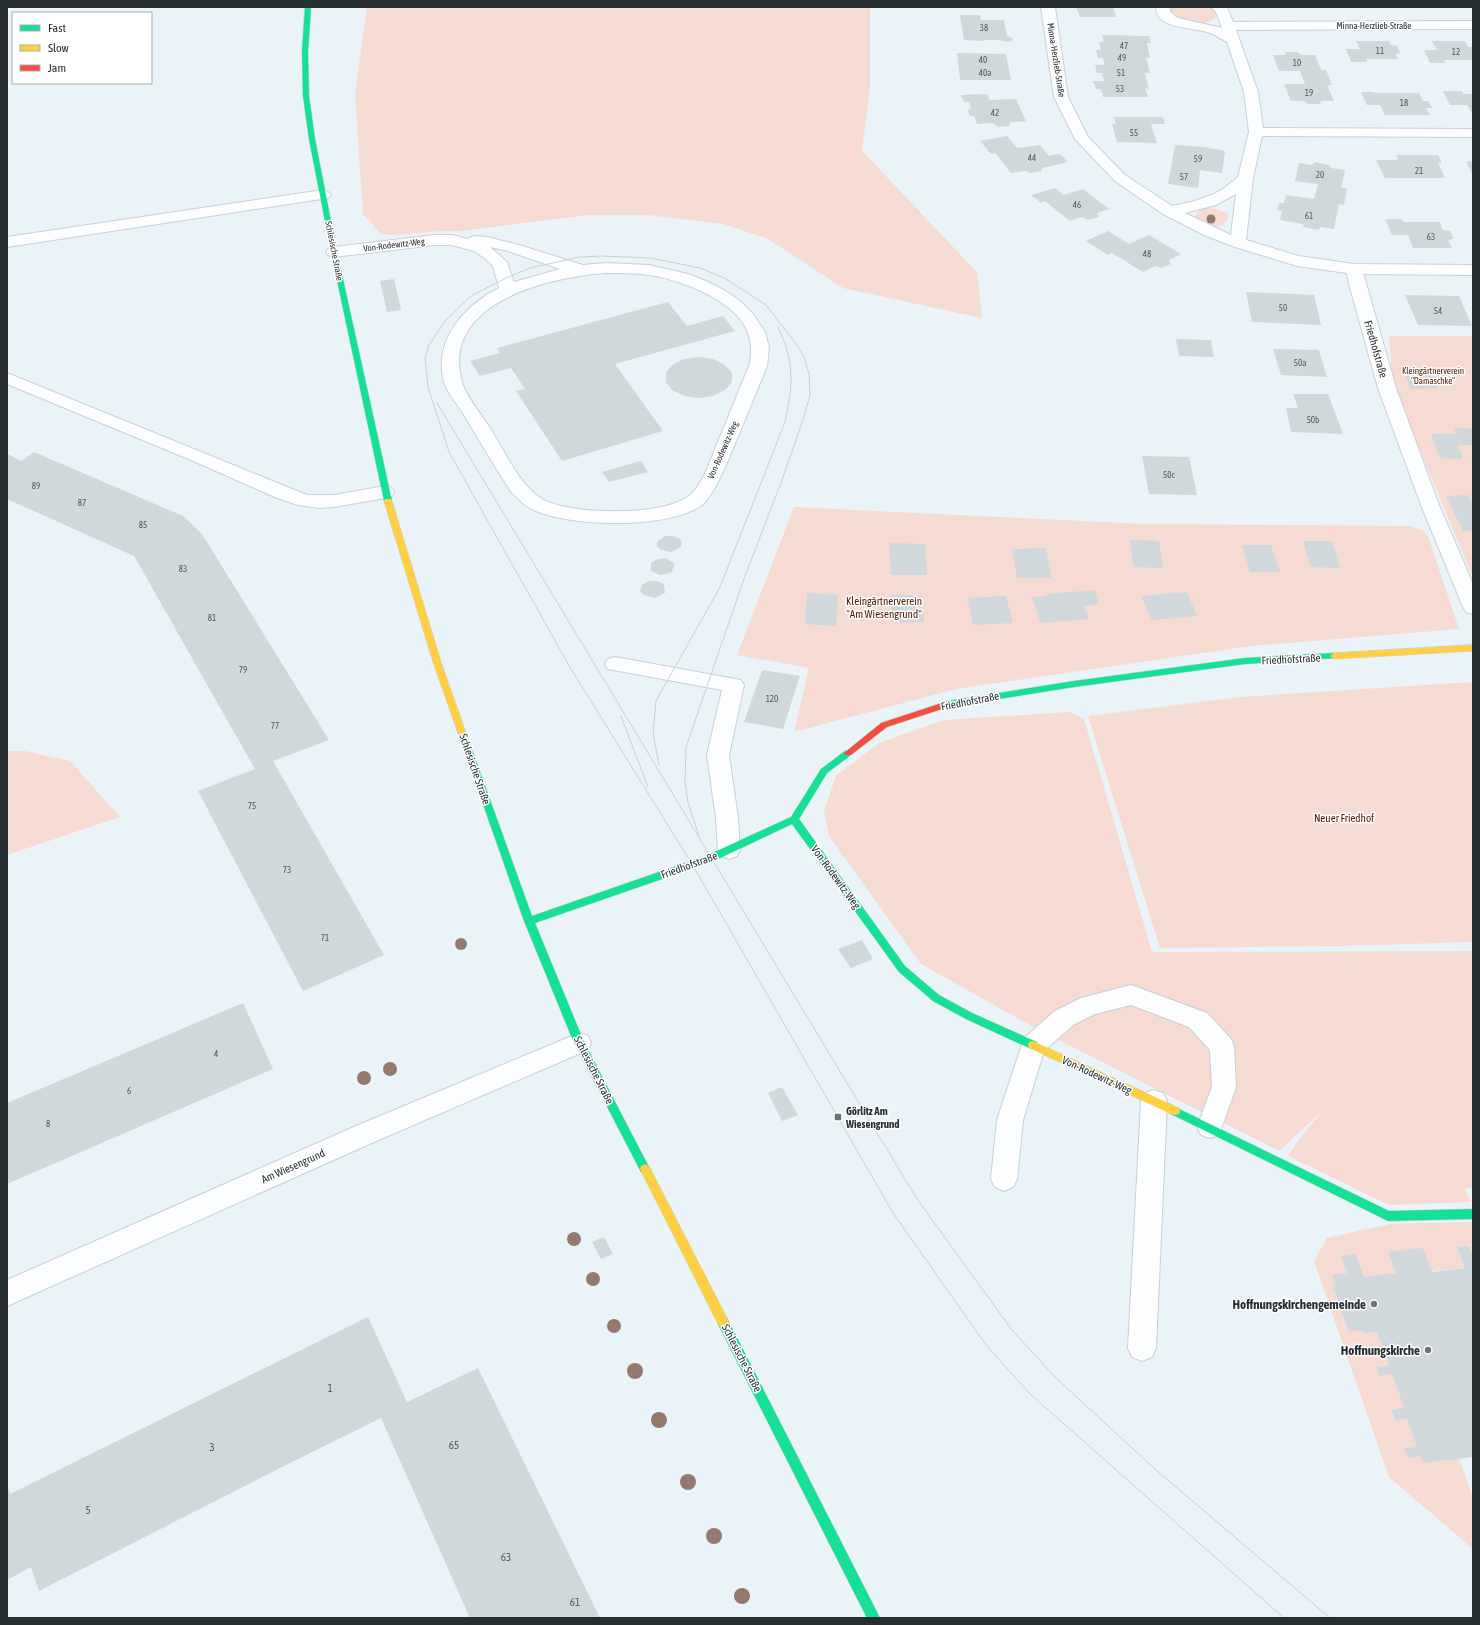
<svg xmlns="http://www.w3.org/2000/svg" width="1480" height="1625" font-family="'Asap Condensed',sans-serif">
  <rect width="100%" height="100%" fill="#eaf3f7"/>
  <path fill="#f5dbd2" d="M367,7H870V88L862,151L977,272L982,318L843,288L768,239L723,224L648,215H590L522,223L463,231H440L394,235L381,234L363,214L355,94Z
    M1169,7H1212C1216,11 1218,13 1215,18C1199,29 1184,23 1168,13Z
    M1210,207L1228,213C1227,235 1206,225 1195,219C1196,211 1202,209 1210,207Z
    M1389,336H1473V578L1393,385Z
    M794,507L1144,524L1409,526L1422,530L1428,536L1459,629L1251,646L956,689L794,732L809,668L737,655Z
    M1473,682V942L1339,946L1160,948L1088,716L1240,697Z
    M1070,712L1084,719L1152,952L1473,951V1188L1465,1189L1471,1202L1389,1205L1288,1156L1297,1142L1322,1111L1279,1151L1037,1029L921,964L829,836L824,811L836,776L879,743L944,720Z
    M7,751H25L70,761L120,817L7,855Z
    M1473,1222V1255L1469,1246L1457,1247L1465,1268L1364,1277L1356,1254L1347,1273L1332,1275L1336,1287H1333L1349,1332L1363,1330L1365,1333L1377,1332L1389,1366L1377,1367L1379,1375L1392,1374L1404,1408L1391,1410L1394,1420L1407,1419L1417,1447L1404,1448L1408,1457L1420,1456L1423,1463L1459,1458L1473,1498V1549L1389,1477L1314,1261L1327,1238L1390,1224Z"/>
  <path fill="#d0d8dc" d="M1075,7H1113L1116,17H1080L1077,9Z
    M960,15H980L981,20H1004L1007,36L1011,37L1013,40L1008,42L998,40H985V41L964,40Z
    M1102,35L1149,36L1151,43H1147L1150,58H1146L1150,73H1145L1149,89L1145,88L1148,97H1103L1101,89H1096L1093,81H1104L1102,73H1097L1095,65H1105L1103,58H1098L1096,50H1101L1099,42H1104Z
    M1356,41H1389L1391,45L1397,46L1400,53L1395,54L1398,59H1366L1367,62H1351L1346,49H1360Z
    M1432,41H1465L1468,47H1473V60H1444L1445,63H1430L1424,50H1437Z
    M1286,52H1298L1301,55H1315L1321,70H1326L1332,85H1327L1334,101H1321L1320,104H1308L1304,101H1291L1284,84H1305L1300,71H1279L1273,55H1285Z
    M957,53L1006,54L1011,80H960Z
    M1443,91H1462L1463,94H1473V115L1467,105H1450Z
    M1361,92H1374L1375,93H1419L1423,101H1428L1432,108H1426L1430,115H1385L1380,105H1367Z
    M987,94L990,100L1016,99L1026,121L1010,122L1009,126L998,127L993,123L977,124L974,116H970L967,110L971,109L969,102H964L961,95Z
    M1114,117H1163L1165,124H1151L1157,143L1117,142L1112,124H1116Z
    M1007,136L1017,148L1040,145L1049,156L1058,154L1062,156L1067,161L1065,163L1042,168V171L1030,173L1026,171L1011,173L995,153L991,154L980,141Z
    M1175,145L1205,147L1225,151L1222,173L1200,170L1198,188L1168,184Z
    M1396,155H1438L1442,163H1438L1445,178H1385L1376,160H1398Z
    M1466,161L1473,162V175Z
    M1315,162L1329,165L1331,168L1345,170L1341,188H1347L1344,205L1339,204L1334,229L1321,227L1318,230L1304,227L1303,224L1280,220L1282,211L1277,210L1279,203H1284L1286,195L1314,199L1318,184L1295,181L1299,163L1312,165Z
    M1055,188L1063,195L1083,189L1109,209L1097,213L1099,217L1088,220L1082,217L1070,221L1045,201L1041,203L1031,195Z
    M1385,219H1402L1403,222H1440L1443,230L1450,231L1454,239L1448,240L1452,248H1413L1408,235H1392Z
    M1108,231L1129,244L1149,235L1181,254L1169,260L1171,264L1161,268L1155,266L1143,272L1112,253L1108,255L1086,241Z
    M394,279L401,310L387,312L380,281Z
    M1246,292L1314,295L1321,325L1252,322Z
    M1405,295L1459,296L1472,326L1418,325Z
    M668,302L687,326L723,316L735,331L615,364L663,431L562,461L516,391L525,389L511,368L480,376L470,361L500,353L497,348Z
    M1176,339L1211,340L1214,357L1179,356Z
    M1273,349L1319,350L1327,377L1281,375Z
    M699,357L713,359L725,365L732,373V382L725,390L713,396L698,398L684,396L672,390L666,382V373L672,365L684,359Z
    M1402,367H1428L1438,388L1411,389Z
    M1293,394H1328L1343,434L1291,432L1286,408H1298Z
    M1454,428L1473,429V445H1458L1463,459L1440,458L1431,434H1456Z
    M34,452L183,516L202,534L329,740L273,761L384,955L303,991L198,791L255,769L134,556L7,499V454L22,461Z
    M1142,456L1189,457L1197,495L1149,494Z
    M641,461L648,472L609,482L602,472Z
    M1468,495L1473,505V530L1463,531L1446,496Z
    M665,536H674L680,539L682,542L681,547L671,552L661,550L657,546V543L659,540Z
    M1130,540L1159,541L1163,568L1133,567Z
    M1303,541H1332L1340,568L1311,567Z
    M889,543L925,544L927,575H891Z
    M1242,545H1271L1280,572H1250Z
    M1046,548L1051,578H1017L1012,549Z
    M666,558L675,564L671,573L660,575L651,571V563L658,559Z
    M649,581H657L664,584L665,593L655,598L644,595L640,591L642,585Z
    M1094,590L1099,604L1084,606L1089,619L1041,623L1032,597L1047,596V594Z
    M1187,592L1197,616L1152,620L1141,596Z
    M807,593L838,595L836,626L805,624Z
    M890,595H921L924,622H892Z
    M1006,596L1013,623L973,625L967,598Z
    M762,670L800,676L783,729L744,722Z
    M862,940L873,959L851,968L838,949Z
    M243,1003L273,1069L7,1184V1103Z
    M782,1087L798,1115L782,1121L768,1093Z
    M604,1237L613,1254L601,1259L592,1242Z
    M1469,1246L1473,1255V1457L1423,1463L1420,1456L1408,1458L1404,1448L1417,1447L1407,1419L1395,1420L1391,1410L1404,1408L1392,1374L1379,1376L1377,1367L1389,1366L1377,1332L1365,1333L1363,1330L1349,1332L1333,1287H1336L1332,1275L1347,1273L1341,1256L1356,1254L1364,1277L1396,1273L1388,1252L1423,1248L1432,1272L1465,1268L1457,1247Z
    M368,1317L407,1402L478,1368L600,1618H470L381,1418L290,1463L39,1591L31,1567L7,1580V1484L10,1494Z"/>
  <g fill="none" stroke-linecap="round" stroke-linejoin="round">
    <defs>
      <path id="lane" d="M323,190L328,192L331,195L328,198L7,247V237Z
        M435,235H453L467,239L474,236L487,237L519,245L583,265L606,263L649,265L688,274L706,281L724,290L740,301L753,314L765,332L769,348L767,366C757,390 747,415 737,439C729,457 717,491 703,504C672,530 562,528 528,507C523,504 518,498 512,493C495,467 479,440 463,413C457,404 447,392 444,382C433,340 464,306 499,288L493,266L486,259L474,251L452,245H435L334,257L328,255L326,252L328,249L334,247ZM490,247L508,251L560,269L514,282L507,262ZM606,273C620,273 635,273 649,275C679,279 738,301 748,333C752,344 752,355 749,366C738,392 728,418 717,444C710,460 704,483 690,495C665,517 569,515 542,499C520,486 505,452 492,431C485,420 464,393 462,382C440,302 549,277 606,273Z
        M1354,264L1360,266L1362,269L1396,388L1439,505L1473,584V614L1466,612L1463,607L1421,505L1378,388L1349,284L1346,269L1348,266Z
        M615,657L741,680L744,685L729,755L738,818L740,850L737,856L729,859L721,856L718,850L716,818L707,755L722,690L608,669L605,664L608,659Z
        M1131,985L1207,1013L1231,1039L1234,1046L1236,1087L1219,1135L1210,1138L1201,1135L1197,1127L1212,1087L1210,1050L1189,1027L1131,1005L1095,1014L1073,1025L1044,1051L1023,1120L1017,1179L1013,1187L1004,1191L995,1187L991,1179L997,1120L1024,1038L1055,1011L1081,998Z
        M1154,1090L1163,1093L1167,1101L1156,1348L1152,1357L1142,1361L1132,1357L1128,1348L1141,1101L1145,1093Z"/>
      <path id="street" d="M1041,7H1055L1068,97L1088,137L1125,175L1172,206L1195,201L1214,194L1223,189L1238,177L1249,132L1244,92L1227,42C1221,39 1216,35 1210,33C1195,27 1156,30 1156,7H1170V12L1178,18L1222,28L1216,12L1211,7H1227L1233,22L1473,21V29L1236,30L1258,92L1263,128L1473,129V137L1262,136L1253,178L1246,240L1299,256L1354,264L1473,265V275L1354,274L1297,266L1232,246L1204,235L1163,214L1115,181L1075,139L1054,97ZM1236,194L1231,235L1185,213L1216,205Z
        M7,373L307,495H334L385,486L392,488L394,492L392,496L385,498L334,507L319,508L298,505L277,498L191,460L7,384Z
        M579,1033L588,1036L591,1043L588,1050L374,1142L7,1306V1280L356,1126Z"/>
      <path id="fast" d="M305,7H311L308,52L309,96L315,139L337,252L392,501L388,503L384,501L331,252L309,139L303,96L302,52Z
        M1334,653L1337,654L1338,656L1337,658L1245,664L1074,687L948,707L944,704L948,701L1074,681L1245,658Z
        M462,730L466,733L532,916L708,855L791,817L821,769L845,751H851L852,753L851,755L827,773L799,819L905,966L939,995L972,1013L1037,1042L1038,1045L1037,1048L1033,1049L1029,1048L966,1019L933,1001L899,972L792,824L714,861L535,923L584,1042L650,1169L649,1172L645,1174L641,1172L574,1043L524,921L458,733Z
        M1175,1107L1389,1211L1473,1209V1219L1388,1221L1384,1219L1171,1114L1170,1111L1171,1108Z
        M723,1317L727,1318L880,1618H867L719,1326L717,1322L719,1318Z"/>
      <path id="slow" d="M385,499H391L392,501L441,662L466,733L465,735L462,736L458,733L433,662L384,501Z
        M1473,645V651L1334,659L1330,656L1334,653Z
        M1033,1041L1179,1108L1180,1111L1179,1114L1175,1115L1171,1114L1029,1048L1028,1045L1029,1042Z
        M645,1164L649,1166L727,1318L729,1322L727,1326L723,1327L719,1326L640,1169L641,1166Z"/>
      <path id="jam" d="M948,701L952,704L951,706L887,727L851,755H845L844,753L881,723Z"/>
    </defs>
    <use href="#lane" stroke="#c8d0d4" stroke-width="2"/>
    <use href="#street" stroke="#c8d0d4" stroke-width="2"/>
    <use href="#fast" stroke="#c8d0d4" stroke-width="1"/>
    <use href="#slow" stroke="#c8d0d4" stroke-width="1"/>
    <use href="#jam" stroke="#c8d0d4" stroke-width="1"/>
    <use href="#lane" fill="#fcfdfe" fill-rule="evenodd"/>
    <use href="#street" fill="#fcfdfe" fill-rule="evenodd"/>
    <use href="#fast" fill="#16e098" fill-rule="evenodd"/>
    <use href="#slow" fill="#ffcf43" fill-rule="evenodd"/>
    <use href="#jam" fill="#f24e42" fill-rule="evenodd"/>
    <path stroke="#cccfd1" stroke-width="1" d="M437,403L917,1199L1012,1330L1056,1378L1156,1470L1330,1618
      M621,716L648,787
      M659,765L653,733L656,701L720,587L785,422C793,385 795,362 778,327
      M699,836L688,803L685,782L686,747L745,576L782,480L804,417L810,395L809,374L804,357L797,345L766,305L726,279L700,268L651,258L602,256L580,257L530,268L506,278L471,296L445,321L429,345L425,358L428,387L449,452L571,669L692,864L893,1213L986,1345L1029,1393L1284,1618"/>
  </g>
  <g fill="#95796f">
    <circle cx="1211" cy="219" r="4.5"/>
    <circle cx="461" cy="944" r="6"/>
    <circle cx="390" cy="1069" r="7"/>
    <circle cx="364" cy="1078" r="7"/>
    <circle cx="574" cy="1239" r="7"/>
    <circle cx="593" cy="1279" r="7"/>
    <circle cx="614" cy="1326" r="7"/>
    <circle cx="635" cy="1371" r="8"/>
    <circle cx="659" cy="1420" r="8"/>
    <circle cx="688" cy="1482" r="8"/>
    <circle cx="714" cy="1536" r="8"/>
    <circle cx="742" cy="1596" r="8"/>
  </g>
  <g fill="#6b7377" stroke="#fff" stroke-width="1.5">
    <rect x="834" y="1113" width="8" height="8" rx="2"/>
    <circle cx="1374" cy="1304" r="4"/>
    <circle cx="1428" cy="1350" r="4"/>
  </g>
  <g text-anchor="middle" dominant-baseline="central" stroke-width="3" stroke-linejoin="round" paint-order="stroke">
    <g font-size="9" fill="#262e32" stroke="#fff">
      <text x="1374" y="26">Minna-Herzlieb-Straße</text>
      <text transform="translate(1056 60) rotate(81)">Minna-Herzlieb-Straße</text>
      <text transform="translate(394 245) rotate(-7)">Von-Rodewitz-Weg</text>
      <text transform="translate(334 251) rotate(79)">Schlesische Straße</text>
      <text transform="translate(723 450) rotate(-66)">Von-Rodewitz-Weg</text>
    </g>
    <g font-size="9" fill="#50585c">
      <text x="984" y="28">38</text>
      <text x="1124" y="46">47</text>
      <text x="1380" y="51">11</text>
      <text x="1456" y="52">12</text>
      <text x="1122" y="58">49</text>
      <text x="983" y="60">40</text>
      <text x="1297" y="63">10</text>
      <text x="985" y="73">40a</text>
      <text x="1121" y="73">51</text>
      <text x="1120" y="89">53</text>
      <text x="1309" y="93">19</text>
      <text x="1404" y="103">18</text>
      <text x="995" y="113">42</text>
      <text x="1134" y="133">55</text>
      <text x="1032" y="158">44</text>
      <text x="1198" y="159">59</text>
      <text x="1419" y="171">21</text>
      <text x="1320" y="175">20</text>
      <text x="1184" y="177">57</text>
      <text x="1077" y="205">46</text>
      <text x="1309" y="216">61</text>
      <text x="1431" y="237">63</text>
      <text x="1147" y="254">48</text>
      <text x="1283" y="308">50</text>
      <text x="1438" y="311">54</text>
      <text x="1300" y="363">50a</text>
      <text x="1313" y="420">50b</text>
      <text x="1169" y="475">50c</text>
      <text x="36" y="486">89</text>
      <text x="82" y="503">87</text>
      <text x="143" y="525">85</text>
      <text x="183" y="569">83</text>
      <text x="212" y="618">81</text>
      <text x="243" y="670">79</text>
      <text x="772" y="699">120</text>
      <text x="275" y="726">77</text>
      <text x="252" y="806">75</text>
      <text x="287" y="870">73</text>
      <text x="325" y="938">71</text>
      <text x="216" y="1054">4</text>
      <text x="129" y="1091">6</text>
      <text x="48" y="1124">8</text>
    </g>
    <g font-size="9" fill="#4f1500" stroke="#fff">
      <text x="1433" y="371">Kleingärtnerverein<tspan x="1433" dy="10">"Damaschke"</tspan></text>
    </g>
    <g font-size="11" fill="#262e32" stroke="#fff">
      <text transform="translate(1376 349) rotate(74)">Friedhofstraße</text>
      <text transform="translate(1291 659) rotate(-3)">Friedhofstraße</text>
      <text transform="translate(970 701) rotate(-11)">Friedhofstraße</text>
      <text transform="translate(475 769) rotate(71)">Schlesische Straße</text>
      <text transform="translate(689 865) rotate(-20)">Friedhofstraße</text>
      <text transform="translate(836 877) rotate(54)">Von-Rodewitz-Weg</text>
      <text transform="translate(594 1070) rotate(63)">Schlesische Straße</text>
      <text transform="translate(1097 1075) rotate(25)">Von-Rodewitz-Weg</text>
      <text transform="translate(293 1166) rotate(-24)">Am Wiesengrund</text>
      <text transform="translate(742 1358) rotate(63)">Schlesische Straße</text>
    </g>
    <g font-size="11" fill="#4f1500" stroke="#fff">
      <text x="884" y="601">Kleingärtnerverein<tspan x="884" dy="13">"Am Wiesengrund"</tspan></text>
      <text x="1344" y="818">Neuer Friedhof</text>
    </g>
    <g font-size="11" font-weight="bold" fill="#262e32" stroke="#fff" text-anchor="start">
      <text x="846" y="1111">Görlitz Am<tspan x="846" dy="13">Wiesengrund</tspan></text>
    </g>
    <g font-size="11" fill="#50585c">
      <text x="330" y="1388">1</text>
      <text x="454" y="1445">65</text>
      <text x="212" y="1447">3</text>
      <text x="88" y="1510">5</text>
      <text x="506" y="1557">63</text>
      <text x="575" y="1602">61</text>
    </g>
    <g font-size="13" font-weight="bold" fill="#262e32" stroke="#fff" text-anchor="end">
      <text x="1366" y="1304">Hoffnungskirchengemeinde</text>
      <text x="1420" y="1350">Hoffnungskirche</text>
    </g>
  </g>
  <rect width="1480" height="1625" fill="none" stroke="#262e32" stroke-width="16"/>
  <rect x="12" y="12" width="140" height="72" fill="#ffffff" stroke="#a8abad"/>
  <rect x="20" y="25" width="20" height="6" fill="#16e098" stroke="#a8abad"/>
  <text x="48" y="32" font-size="12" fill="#262e32">Fast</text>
  <rect x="20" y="45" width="20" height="6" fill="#ffcf43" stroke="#a8abad"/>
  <text x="48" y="52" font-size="12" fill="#262e32">Slow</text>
  <rect x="20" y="65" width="20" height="6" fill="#f24e42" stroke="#a8abad"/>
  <text x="48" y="72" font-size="12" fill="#262e32">Jam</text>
</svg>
